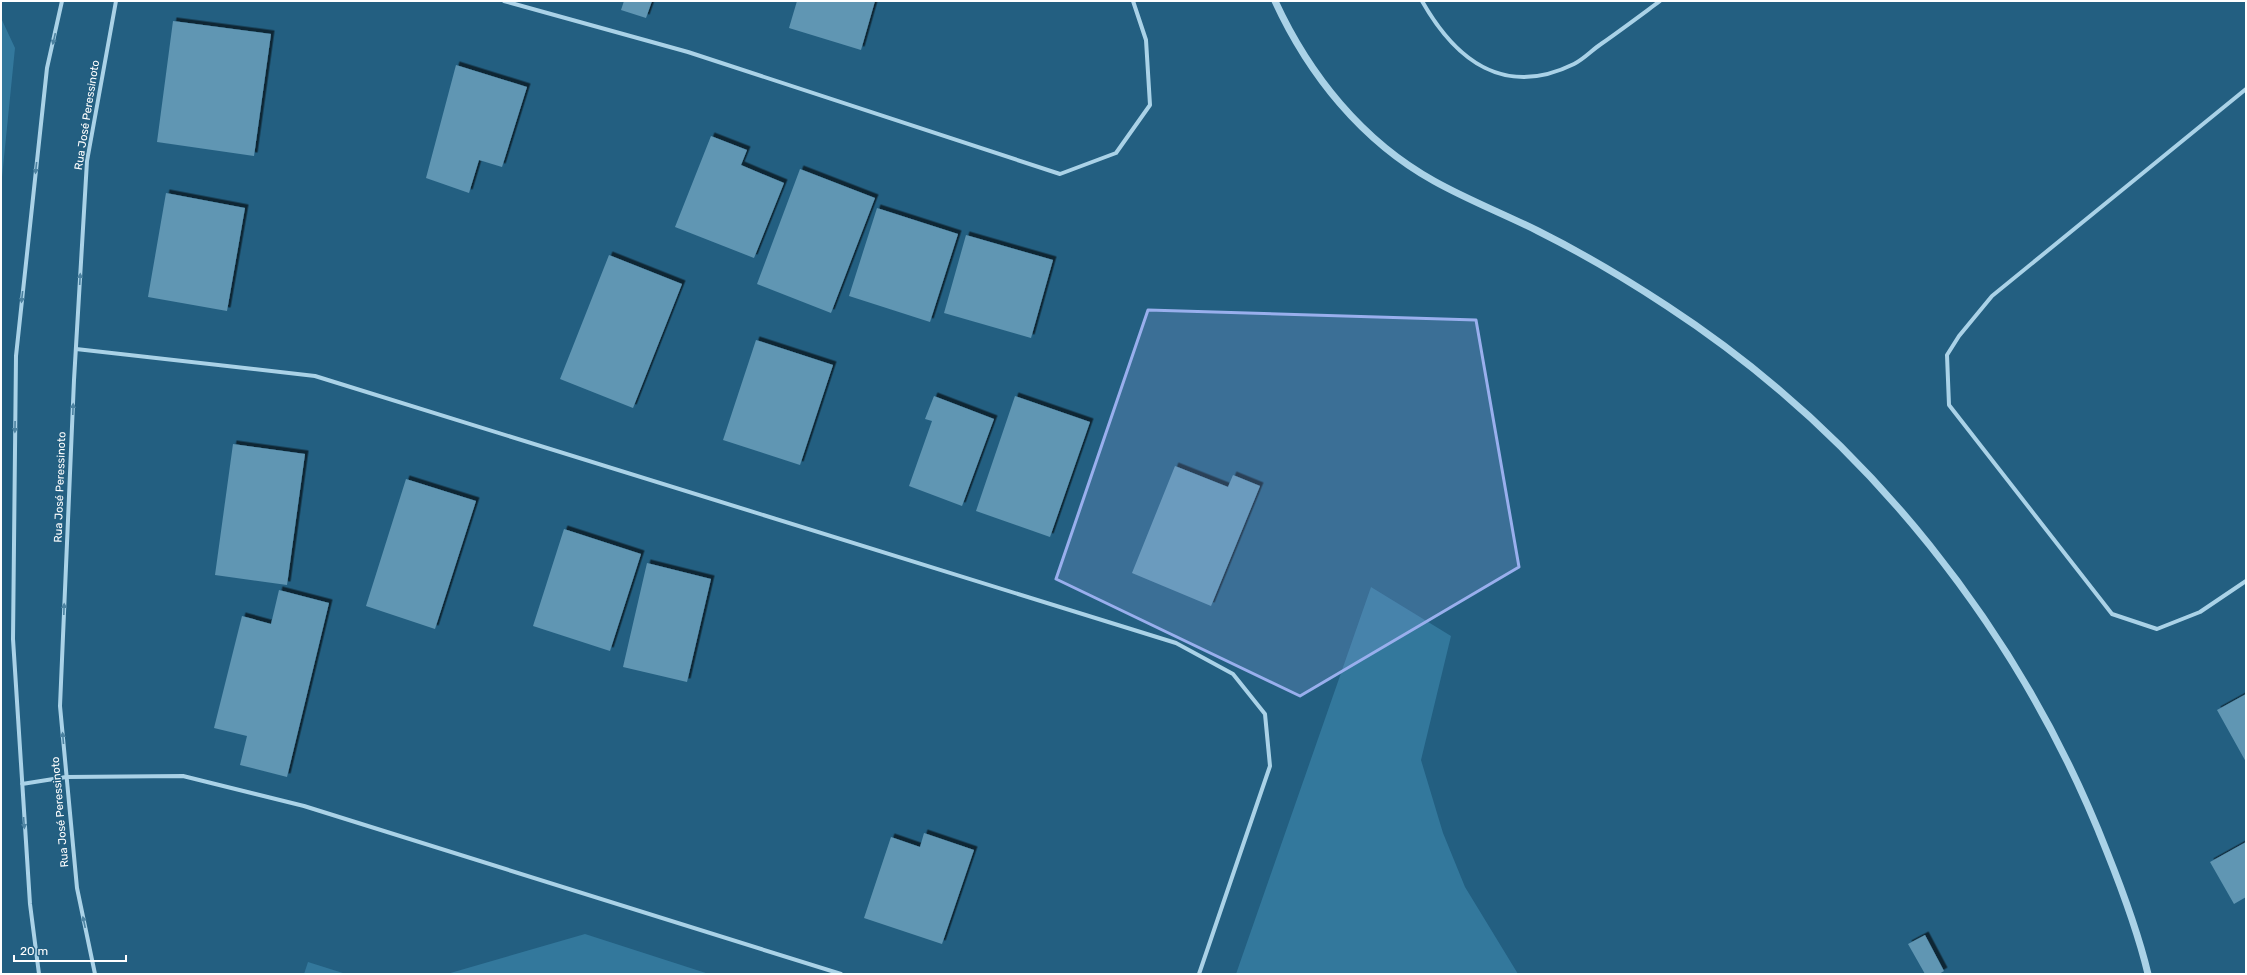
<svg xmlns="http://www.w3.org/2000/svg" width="2247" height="975" font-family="Rubik,sans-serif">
  <defs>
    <filter id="shadow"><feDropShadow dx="3.5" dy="-3.5" stdDeviation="0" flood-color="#0009"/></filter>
  </defs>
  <rect width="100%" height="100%" fill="#235f81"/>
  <path fill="#33789c" d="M1,18L15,48L1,187Z
    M1371,587L1451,636L1421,760L1443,833L1465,887L1518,974H1236Z
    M585,934L709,974H447Z
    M308,962L346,974H304Z"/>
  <path fill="#6096b3" filter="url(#shadow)" d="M624,1H652L646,18L621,10Z
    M797,1H875L861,50L789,28Z
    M173,21L271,34L254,156L157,142Z
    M456,65L527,87L502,167L479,160L469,193L426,178Z
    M711,136L747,150L741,165L784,183L754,258L675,227Z
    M800,169L875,198L831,313L757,284Z
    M166,193L245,208L227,311L148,297Z
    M877,208L958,234L930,322L849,296Z
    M966,235L1053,260L1031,338L944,313Z
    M609,255L682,284L633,408L560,379Z
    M756,340L833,365L800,465L723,440Z
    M934,396L994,419L962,506L909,486L932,421L925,419Z
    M1015,396L1090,422L1050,537L976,511Z
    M233,444L305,454L287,585L215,575Z
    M1175,466L1228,487L1233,475L1260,486L1211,606L1132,573Z
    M406,479L476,501L435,629L366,606Z
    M564,529L641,554L610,651L533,626Z
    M647,563L711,579L687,682L623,667Z
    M279,590L329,603L287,777L240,765L247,736L214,728L242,616L271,624Z
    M2246,694V762L2217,710Z
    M924,833L974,850L942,944L864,918L891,837L920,847Z
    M2246,842V897L2234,904L2210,862Z
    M1925,935L1944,971L1939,974H1925L1908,944Z"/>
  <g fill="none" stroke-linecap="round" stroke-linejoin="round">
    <path stroke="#aad2e7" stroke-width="4" d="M504,1L688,52L1060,174L1116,153L1150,105L1146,40L1133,1
      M1422,1C1456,61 1505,98 1574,64C1584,59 1592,50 1601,44C1621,30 1641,15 1660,1
      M2246,89L1992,296L1959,336L1947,355L1949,405L2112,614L2157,629L2200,612L2246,581
      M76,349L315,376L1176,643L1233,674L1265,714L1270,766L1199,974
      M22,784L66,777L183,776L304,806L841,974
      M39,974L30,904L13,639L16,356L47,68L62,1
      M95,974L77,888L60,706L74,380L87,161L116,1"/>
    <path stroke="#aad2e7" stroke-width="7" d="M1275,1C1309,75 1362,141 1434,181C1468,200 1504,214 1538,231C1582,253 1626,279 1667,306C1866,436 2021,631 2107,852C2123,892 2138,932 2148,974"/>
  </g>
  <defs><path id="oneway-solid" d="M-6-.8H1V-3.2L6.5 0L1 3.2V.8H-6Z"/></defs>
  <g fill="#4c82a0">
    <use href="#oneway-solid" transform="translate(54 39) rotate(103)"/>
    <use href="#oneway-solid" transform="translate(36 168) rotate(96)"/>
    <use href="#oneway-solid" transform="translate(80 279) rotate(-87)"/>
    <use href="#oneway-solid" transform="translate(22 297) rotate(96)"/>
    <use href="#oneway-solid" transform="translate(73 409) rotate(-88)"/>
    <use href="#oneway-solid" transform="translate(15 427) rotate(91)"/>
    <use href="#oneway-solid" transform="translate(64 609) rotate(-88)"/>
    <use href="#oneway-solid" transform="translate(63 738) rotate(-95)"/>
    <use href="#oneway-solid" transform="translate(24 823) rotate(86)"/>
    <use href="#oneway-solid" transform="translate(84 922) rotate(-102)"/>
  </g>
  <path fill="#99afed" fill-opacity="0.2" stroke="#99afed" stroke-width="3" stroke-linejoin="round" d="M1148,310L1476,320L1519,567L1300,696L1056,579Z"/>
  <g text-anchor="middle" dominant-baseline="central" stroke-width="3" stroke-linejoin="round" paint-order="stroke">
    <g font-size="11" fill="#fff" stroke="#235f81">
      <text transform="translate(87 115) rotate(-81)">Rua José Peressinoto</text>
      <text transform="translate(60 487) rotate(-88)">Rua José Peressinoto</text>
      <text transform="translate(60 812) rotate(-95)">Rua José Peressinoto</text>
    </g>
  </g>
  <rect width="2247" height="975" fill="none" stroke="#ffffff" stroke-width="4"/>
  <path d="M14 955v6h112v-6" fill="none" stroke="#ffffff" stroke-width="2"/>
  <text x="20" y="955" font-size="12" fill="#ffffff" stroke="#235f81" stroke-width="3" paint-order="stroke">20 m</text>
</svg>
